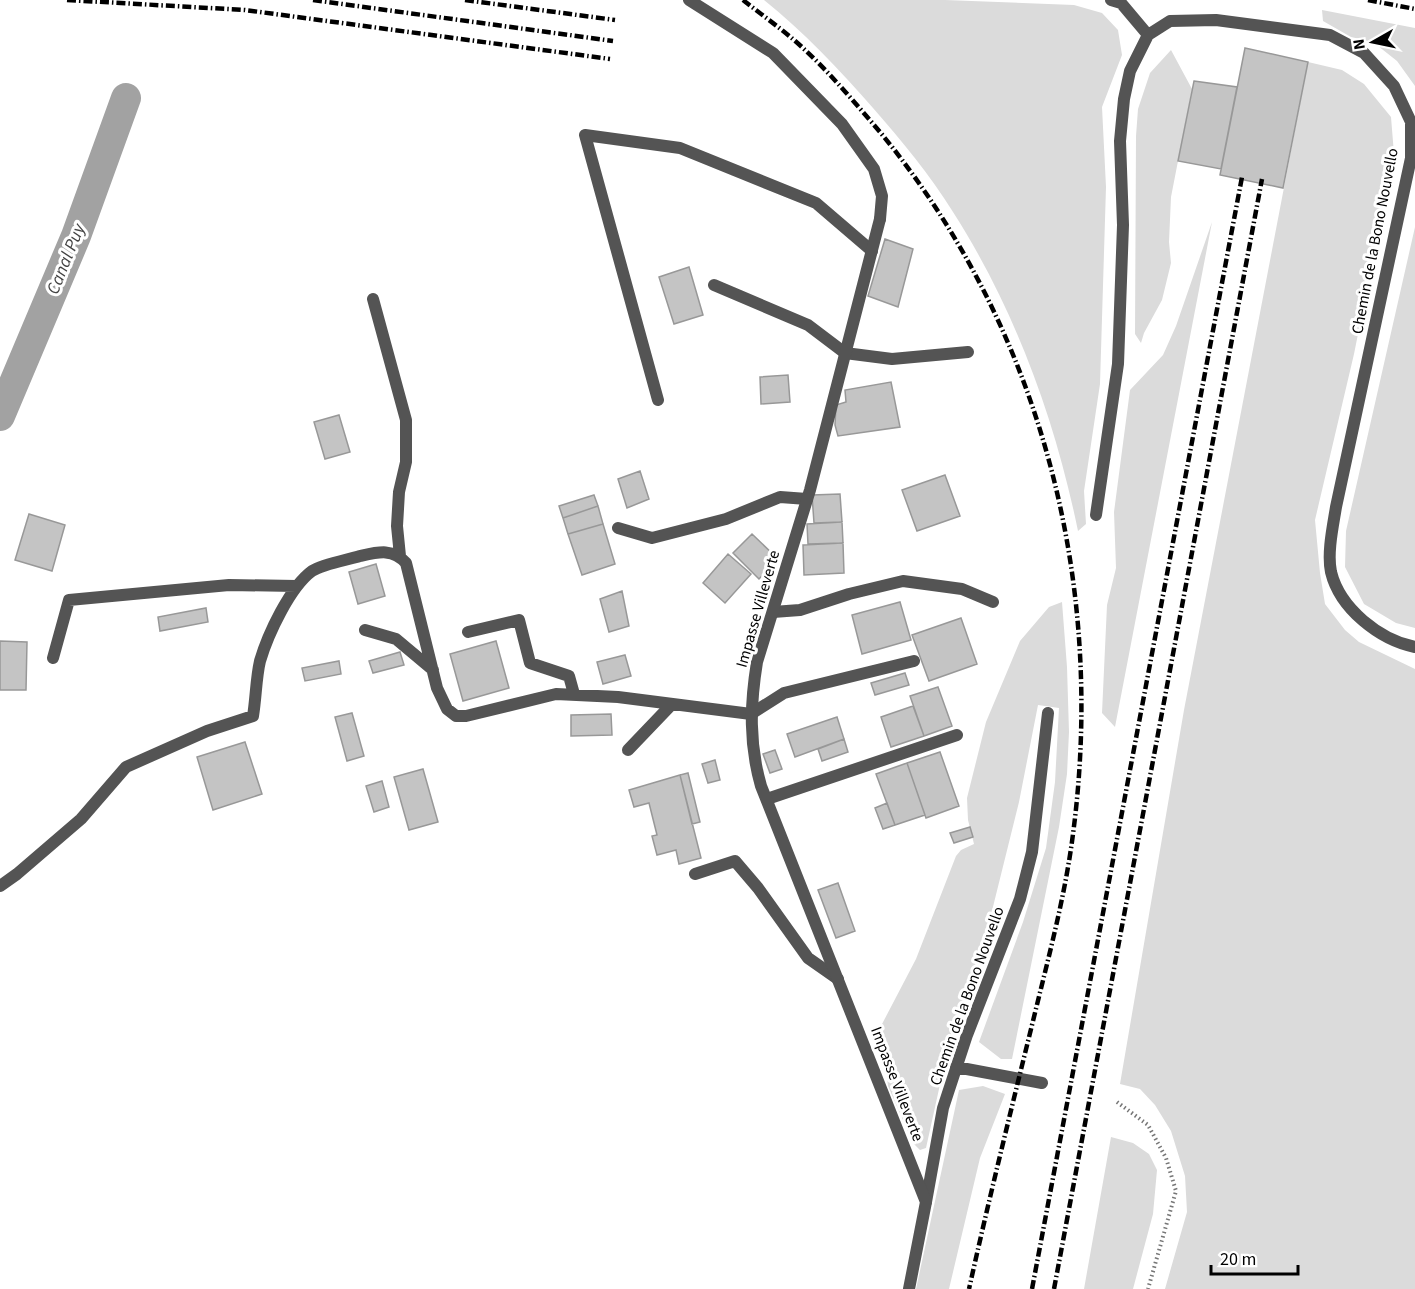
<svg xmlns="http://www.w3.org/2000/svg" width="1415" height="1289" font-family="'Source Sans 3',sans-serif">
  <rect width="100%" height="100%" fill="#fff"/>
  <path fill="#dbdbdb" d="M764,0H945L1074,5L1102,13L1118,30L1122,55L1102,107L1106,187L1100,384L1084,491L1086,524L1078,531C1055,419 1015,309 953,212C930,175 902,141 873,108C839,69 804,32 764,0Z
    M1322,10L1415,28V86L1397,61L1373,42L1351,37L1323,21Z
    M1171,50L1192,89L1171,197L1169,242L1171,263L1162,300L1144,333L1141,343L1135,334L1136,136L1138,109L1150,73Z
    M1308,62L1342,70L1364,84L1391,117L1394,154L1354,354L1315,520L1320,573L1325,604L1345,630L1359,642L1415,669V1289H1165L1187,1212L1185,1176L1171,1131L1155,1105L1140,1089L1120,1084L1184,710Z
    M1212,222L1115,727L1102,713L1107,605L1116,568L1114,512L1130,390L1163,355L1176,326Z
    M1415,227V628L1396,623L1364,604L1345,567L1346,531Z
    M1062,602L1067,667L1069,732L1067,774L1059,827L1012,1059H1001L979,1042L1023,922L1046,848L1055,782L1059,708L1038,705L1019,802L986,935L952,1030L926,1148L920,1150L913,1143L888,1086L881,1026L916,959L956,856L961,850L974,844L968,820L967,798L986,722L1020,641L1049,607Z
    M983,1086L1005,1094L980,1158L949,1289H916L959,1090Z
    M1111,1137L1133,1143L1149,1154L1157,1170L1153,1214L1133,1289H1084Z"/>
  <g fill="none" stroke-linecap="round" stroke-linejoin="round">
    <path stroke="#a2a2a2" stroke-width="30" d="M0,416L76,236L126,98"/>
  </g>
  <path fill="#c4c4c4" stroke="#989898" stroke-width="1.5" d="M1245,48L1308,62L1283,188L1220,175Z
    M1194,81L1237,87L1221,169L1178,161Z
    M885,239L913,249L898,307L868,296Z
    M689,267L703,315L674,324L659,277Z
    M788,375L790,402L761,404L760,377Z
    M891,382L900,427L838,436L835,425L836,405L846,402L845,390Z
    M339,415L350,452L325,459L314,422Z
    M640,471L649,499L627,508L618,479Z
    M945,475L960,516L917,531L902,490Z
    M840,494L842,522L814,523L812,495Z
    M594,495L598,506L563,518L559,506Z
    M598,506L603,524L568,534L563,518Z
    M29,514L65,525L52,571L15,560Z
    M842,522L843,543L808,544L807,524Z
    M603,524L615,564L582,575L568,534Z
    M752,534L778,559L759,579L733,553Z
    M843,543L844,573L804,575L803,545Z
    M728,554L751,574L725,603L703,583Z
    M376,564L385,596L358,604L349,572Z
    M622,591L629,626L609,632L600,599Z
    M900,602L911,640L862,654L852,615Z
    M206,608L208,622L160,631L158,617Z
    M961,618L977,664L929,681L912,635Z
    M0,641L27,642L26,690H0Z
    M496,641L509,688L463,701L450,654Z
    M400,652L404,665L373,673L369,661Z
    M625,655L631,676L603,684L597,662Z
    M339,661L341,674L305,681L302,668Z
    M905,673L909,685L875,695L871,683Z
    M938,687L952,726L924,736L910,696Z
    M913,706L924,736L891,747L881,717Z
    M352,713L364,756L347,761L335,717Z
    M611,714L612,735L571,736V715Z
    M837,717L844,739L795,757L787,734Z
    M844,739L848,752L822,761L818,749Z
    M245,742L262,794L213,810L197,757Z
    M775,750L782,769L770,773L763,754Z
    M940,752L959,806L926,818L907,763Z
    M715,760L720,780L708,783L702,764Z
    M907,763L925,815L895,825L876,774Z
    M423,769L438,822L409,830L394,777Z
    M688,773L700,822L692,824L680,775Z
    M680,775L701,858L679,864L676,850L657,855L652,836L657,835L649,803L634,807L629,790Z
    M382,781L389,807L374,812L366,786Z
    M887,803L895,825L883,829L875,808Z
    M970,827L973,837L954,843L950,833Z
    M838,883L855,931L836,938L818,890Z"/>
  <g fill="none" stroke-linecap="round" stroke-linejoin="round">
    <path stroke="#767676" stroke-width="4" stroke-dasharray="1.5 3" stroke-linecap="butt" d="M1117,1102L1148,1125L1166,1158L1176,1191L1148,1289"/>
    <path stroke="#545454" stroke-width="12" d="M689,0L773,53L842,124L874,169L882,196L880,219
      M1111,0L1121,3L1148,35
      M714,285L808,325L845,353L892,359L968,352
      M373,299L406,420V462L399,492L397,526L400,556
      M658,400L585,135L680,148L816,203L872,251
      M1096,515L1118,364L1123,225L1120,141L1124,99L1130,71L1148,35L1170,21L1216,20L1330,35L1364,53L1394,86L1411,122V158L1336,507C1333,526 1327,553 1331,572C1340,609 1380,640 1415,647
      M618,528L652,538L726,519L780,497L807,499
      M773,612L800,610L849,594L903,581L962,589L993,602
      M365,630L396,639L433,670
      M468,632L519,620L530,663L569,676L574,694
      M53,658L69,600L229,585L296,586
      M628,750L672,704
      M767,799L957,735
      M695,874L735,861L758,888L808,958L838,979
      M0,886L17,874L81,819L126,767L207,731L253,716C256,698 256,678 260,661C268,634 290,587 312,571C323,564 347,560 360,556C378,552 393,548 406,563L437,688L447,709L456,716H466L556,694L618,697L751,714L784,693L914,661
      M956,1067L1042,1083
      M926,1202L943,1108L967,1035L1020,899L1032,852L1048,713"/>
    <path stroke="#545454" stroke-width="12" d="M880,219L810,490L757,662C750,705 749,744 761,786L926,1202L909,1289"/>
    <path stroke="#000" stroke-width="4.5" stroke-dasharray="9 3 1.5 3" stroke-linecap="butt" d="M67,0L245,10L610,59
      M313,0L613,41
      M465,0L615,20
      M743,0C763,16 785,31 804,49C831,74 856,104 880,132C1042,329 1106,584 1073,834C1065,897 1048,959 1033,1021C1011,1110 989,1199 969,1289
      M1368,0L1415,9
      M1032,1289L1242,177
      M1054,1289L1262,179"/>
  </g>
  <g text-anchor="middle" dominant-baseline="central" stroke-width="6" stroke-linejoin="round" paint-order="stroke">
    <g font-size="16" fill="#000" stroke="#fff">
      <text transform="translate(1375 241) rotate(-79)">Chemin de la Bono Nouvello</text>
      <text transform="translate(758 609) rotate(-74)">Impasse Villeverte</text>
      <text transform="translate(967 996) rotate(-70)">Chemin de la Bono Nouvello</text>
      <text transform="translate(897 1084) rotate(69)">Impasse Villeverte</text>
    </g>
    <g font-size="18" font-style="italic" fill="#434343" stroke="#fff">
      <text transform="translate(66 259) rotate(-68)">Canal Puy</text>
    </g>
  </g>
  <g transform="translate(1373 42) rotate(261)" stroke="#ffffff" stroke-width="4.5" paint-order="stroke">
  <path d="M0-4.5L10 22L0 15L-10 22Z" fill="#000000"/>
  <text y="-9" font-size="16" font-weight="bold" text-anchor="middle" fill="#000000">N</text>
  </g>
  <path d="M1211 1265v9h87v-9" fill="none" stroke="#000000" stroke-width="3"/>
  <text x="1220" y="1265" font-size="18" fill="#000000" stroke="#ffffff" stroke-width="4.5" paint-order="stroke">20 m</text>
</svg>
